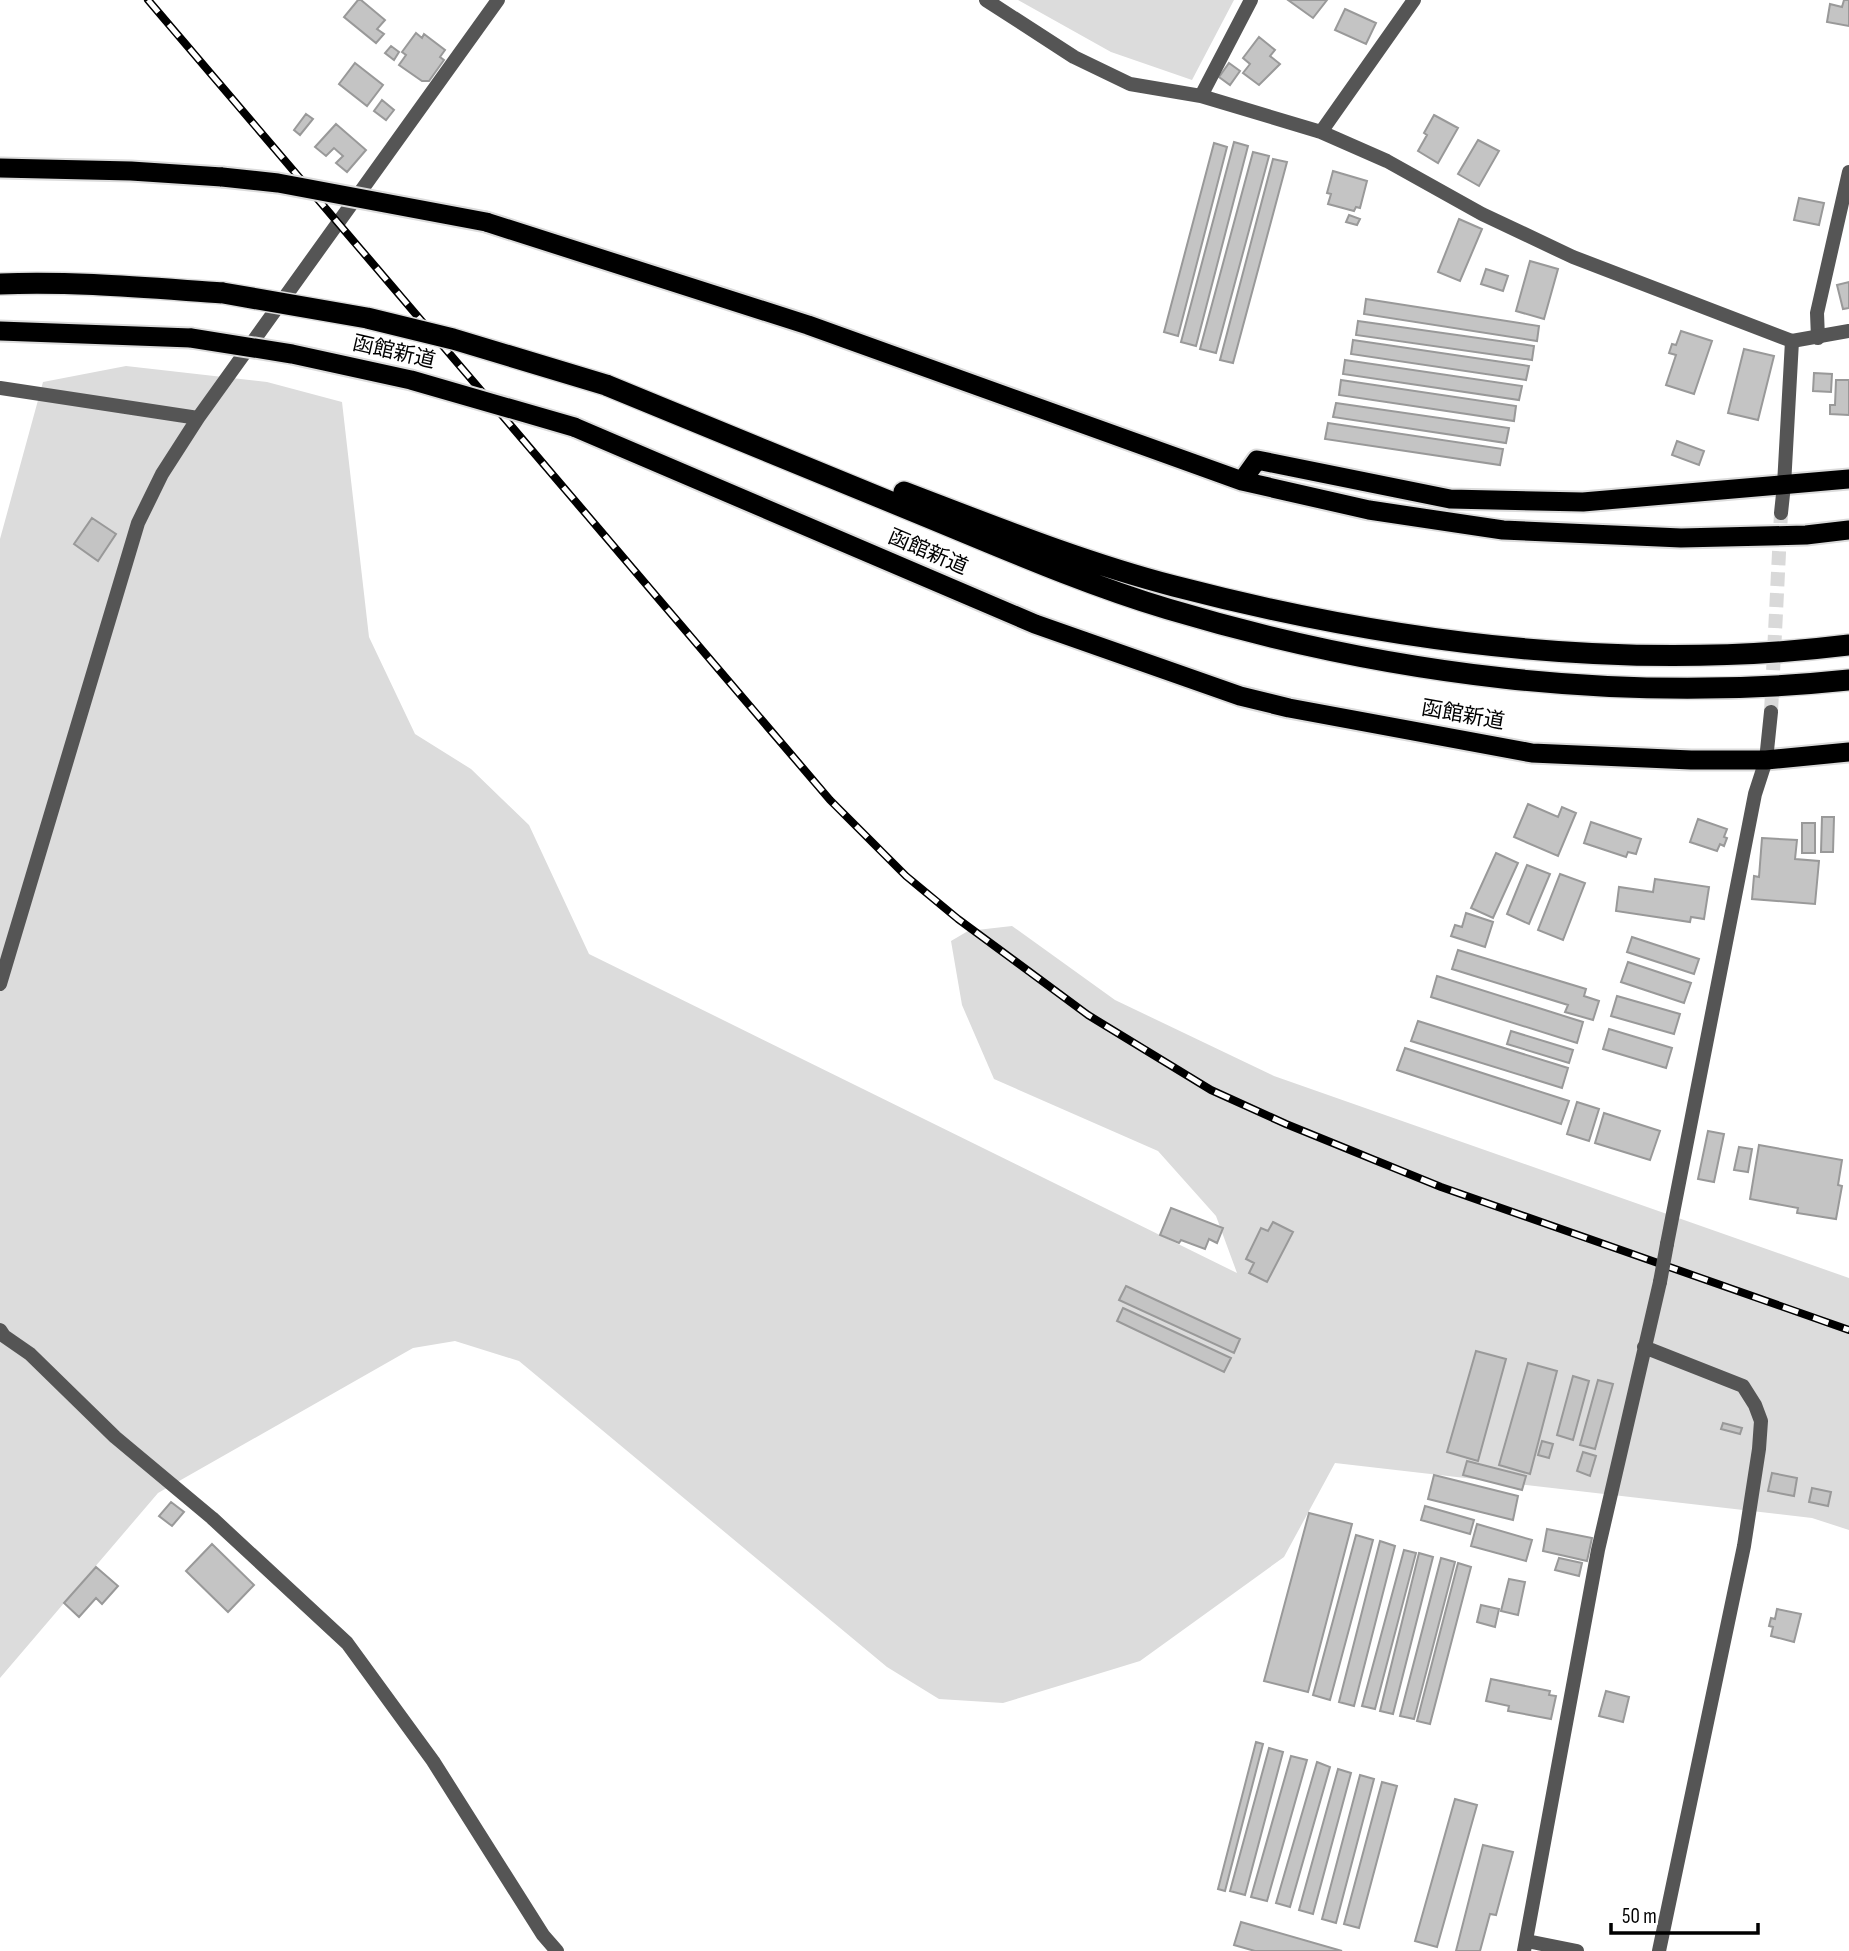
<svg xmlns="http://www.w3.org/2000/svg" width="1849" height="1951" font-family="'Sofia Sans Condensed','Noto Sans JP',sans-serif">
  <rect width="100%" height="100%" fill="#fff"/>
  <path fill="#dcdcdc" d="M1018,0H1234L1192,80L1111,52Z
    M126,366L267,382L342,402L369,637L415,734L471,769L529,825L589,954L1237,1273L1216,1216L1158,1151L994,1079L962,1005L951,941L968,931L1012,926L1115,1000L1274,1076L1849,1278V1530L1812,1518L1335,1463L1284,1557L1140,1661L1003,1703L939,1699L887,1667L519,1361L455,1341L413,1348L158,1493L0,1678V539L43,382Z"/>
  <path fill="#c4c4c4" stroke="#999" stroke-width="2" d="M358,0H361L385,20L377,29L384,34L376,43L344,17Z
    M1288,0H1327L1313,18Z
    M1844,0H1849V26L1827,22L1830,4L1842,7Z
    M1345,9L1376,23L1366,44L1335,30Z
    M416,33L422,38L424,34L445,50L440,57L444,60L429,81H422L399,65L406,55L402,52Z
    M1259,37L1275,50L1270,56L1280,64L1259,85L1243,73L1250,64L1243,58Z
    M391,46L399,52L394,60L385,53Z
    M355,63L383,85L367,106L339,84Z
    M1229,63L1240,71L1230,85L1219,77Z
    M382,100L394,110L386,120L374,111Z
    M306,114L313,119L300,135L294,130Z
    M1434,115L1458,128L1438,163L1418,151L1427,135L1424,133Z
    M336,124L366,150L347,172L336,163L343,156L334,148L326,156L315,147Z
    M1478,140L1499,151L1479,186L1458,174Z
    M1234,142L1248,146L1196,346L1181,342Z
    M1214,143L1227,147L1178,336L1164,332Z
    M1253,152L1269,156L1216,353L1200,349Z
    M1273,159L1287,162L1233,363L1220,360Z
    M1333,171L1367,181L1360,208L1356,207L1354,211L1328,204L1331,194L1327,193Z
    M1799,198L1824,203L1819,225L1794,220Z
    M1349,215L1360,219L1357,225L1346,222Z
    M1459,219L1482,229L1460,281L1438,272Z
    M1530,261L1558,269L1544,319L1516,311Z
    M1486,269L1508,276L1503,291L1481,284Z
    M1849,282V308L1843,309L1837,285Z
    M1366,299L1539,326L1537,341L1364,314Z
    M1358,321L1534,346L1532,360L1356,335Z
    M1681,331L1712,341L1694,394L1666,385L1676,355L1669,353L1672,344L1676,345Z
    M1353,340L1529,366L1526,380L1351,354Z
    M1744,349L1774,356L1758,420L1728,413Z
    M1345,360L1522,386L1519,400L1343,374Z
    M1814,373L1832,374L1831,392L1813,391Z
    M1341,380L1516,406L1514,421L1339,395Z
    M1836,380H1849V415L1830,414V405H1835Z
    M1336,403L1509,428L1506,443L1333,417Z
    M1328,423L1503,449L1500,465L1325,439Z
    M1677,441L1704,451L1699,465L1672,455Z
    M92,518L116,534L98,561L74,544Z
    M1528,804L1558,817L1562,807L1576,813L1558,856L1514,837Z
    M1822,817H1834L1833,852H1821Z
    M1698,819L1727,829L1724,837L1727,838L1724,846L1720,844L1717,851L1690,842Z
    M1591,822L1641,839L1636,854L1628,852L1626,857L1584,843Z
    M1802,823H1815V853H1802Z
    M1762,838L1797,840L1795,859L1819,861L1815,904L1752,899L1754,876L1759,877Z
    M1496,853L1518,863L1493,918L1471,908Z
    M1527,865L1550,874L1529,924L1507,914Z
    M1560,874L1585,883L1563,940L1538,930Z
    M1655,879L1709,887L1704,919L1691,917L1690,922L1616,911L1619,887L1653,892Z
    M1466,913L1493,922L1485,947L1451,936L1455,925L1462,927Z
    M1632,937L1699,959L1694,974L1627,952Z
    M1458,950L1586,989L1584,996L1599,1001L1593,1020L1565,1012L1568,1005L1452,969Z
    M1628,962L1691,983L1684,1003L1621,982Z
    M1437,976L1583,1022L1577,1043L1431,997Z
    M1617,996L1680,1014L1674,1034L1611,1016Z
    M1418,1021L1568,1068L1562,1088L1411,1041Z
    M1609,1029L1672,1048L1666,1068L1603,1049Z
    M1511,1031L1573,1050L1569,1063L1507,1044Z
    M1405,1048L1569,1101L1561,1124L1397,1070Z
    M1577,1102L1599,1109L1589,1141L1567,1134Z
    M1604,1113L1660,1131L1650,1160L1595,1143Z
    M1708,1131L1724,1134L1714,1182L1698,1179Z
    M1759,1145L1842,1160L1838,1185L1842,1186L1836,1219L1797,1213L1798,1208L1750,1199Z
    M1739,1147L1752,1149L1748,1172L1734,1170Z
    M1171,1208L1223,1228L1217,1243L1209,1239L1205,1249L1181,1240L1179,1243L1160,1235Z
    M1273,1222L1293,1232L1267,1282L1249,1273L1254,1263L1246,1259L1261,1228L1268,1231Z
    M1126,1286L1240,1339L1234,1353L1119,1300Z
    M1123,1308L1231,1358L1224,1372L1117,1321Z
    M1476,1351L1506,1359L1478,1461L1447,1452Z
    M1528,1363L1557,1371L1530,1474L1499,1465Z
    M1573,1376L1589,1381L1573,1440L1557,1435Z
    M1598,1380L1613,1384L1595,1449L1580,1445Z
    M1723,1423L1742,1428L1740,1434L1721,1429Z
    M1542,1441L1553,1444L1549,1458L1538,1455Z
    M1583,1452L1596,1456L1590,1476L1577,1471Z
    M1467,1461L1526,1476L1522,1490L1463,1475Z
    M1772,1473L1797,1478L1794,1496L1768,1491Z
    M1434,1475L1518,1496L1513,1520L1428,1499Z
    M1812,1488L1831,1492L1828,1506L1809,1502Z
    M171,1502L184,1512L172,1526L159,1516Z
    M1425,1506L1474,1520L1470,1534L1421,1520Z
    M1309,1513L1352,1524L1308,1692L1264,1681Z
    M1477,1524L1532,1540L1526,1561L1471,1546Z
    M1547,1529L1592,1538L1587,1561L1543,1551Z
    M1356,1535L1373,1540L1330,1700L1313,1695Z
    M1380,1541L1395,1546L1354,1706L1339,1702Z
    M212,1544L254,1585L228,1612L186,1571Z
    M1404,1550L1416,1553L1375,1709L1362,1706Z
    M1419,1553L1433,1557L1393,1714L1380,1711Z
    M1441,1558L1455,1562L1414,1719L1400,1716Z
    M1559,1558L1582,1563L1579,1576L1555,1570Z
    M1458,1563L1471,1567L1430,1724L1417,1721Z
    M96,1567L118,1586L102,1604L96,1598L79,1617L64,1603Z
    M1509,1579L1525,1582L1518,1615L1501,1611Z
    M1481,1605L1499,1609L1495,1627L1477,1622Z
    M1777,1609L1801,1614L1794,1642L1771,1636L1773,1627L1769,1626L1771,1618L1775,1619Z
    M1491,1679L1550,1691L1549,1695L1556,1696L1551,1719L1508,1711L1509,1706L1486,1701Z
    M1606,1691L1629,1697L1623,1722L1599,1716Z
    M1256,1742L1263,1744L1225,1891L1218,1889Z
    M1269,1748L1283,1752L1245,1895L1230,1891Z
    M1291,1756L1307,1760L1267,1901L1251,1897Z
    M1317,1762L1330,1767L1290,1907L1276,1903Z
    M1338,1769L1351,1773L1313,1914L1299,1910Z
    M1360,1775L1374,1779L1336,1923L1322,1919Z
    M1382,1782L1397,1786L1359,1928L1344,1924Z
    M1455,1799L1477,1805L1437,1947L1415,1941Z
    M1483,1845L1513,1852L1496,1915L1490,1914L1480,1951H1456Z
    M1241,1922L1342,1951H1255L1234,1945Z"/>
  <g fill="none" stroke-linecap="round" stroke-linejoin="round">
    <path stroke="#d9d9d9" stroke-width="14" stroke-dasharray="14 7" stroke-linecap="butt" d="M1771,712L1781,513"/>
    <defs>
      <path id="trunk" d="M0,168L131,171L222,177
        M486,222L808,325L1242,481L1369,510L1503,530L1681,538L1806,535L1849,530
        M0,331L191,338
        M574,427L1035,624L1240,696L1289,708L1532,753L1691,760H1766L1849,752
        M1242,481L1257,460L1450,499L1583,502L1849,479"/>
      <path id="motorway" d="M0,284C74,281 149,288 223,293
        M606,385C712,429 819,472 925,516C1005,549 1085,584 1168,609C1388,675 1620,704 1849,680
        M904,492C993,526 1082,562 1174,586C1393,643 1624,673 1849,645"/>
    </defs>
    <use href="#trunk" stroke="#dbdbdb" stroke-width="23"/>
    <use href="#motorway" stroke="#dbdbdb" stroke-width="24"/>
    <path stroke="#555" stroke-width="14" d="M986,0L1074,57L1130,84L1201,96L1321,132L1387,161L1482,214L1573,257L1792,341L1784,485L1781,513
      M1201,96L1251,0
      M1321,132L1414,0
      M1818,338L1817,313L1849,172
      M0,388L198,418
      M0,984L138,523L162,474L198,418L498,0
      M1667,1244L1755,794L1766,760L1771,712
      M0,1330L4,1336L30,1354L115,1437L212,1518L347,1643L433,1761L543,1935L557,1951
      M1644,1347L1743,1386L1755,1405L1761,1421L1759,1449L1744,1546L1659,1951
      M1527,1941L1577,1951
      M1524,1951L1598,1550L1660,1282"/>
    <path stroke="#555" stroke-width="14" d="M1792,341L1849,331"/>
    <use href="#trunk" stroke="#000" stroke-width="19"/>
    <use href="#motorway" stroke="#000" stroke-width="21"/>
    <defs>
      <path id="rail" d="M148,0L830,800L906,876L958,919L1088,1015L1211,1090L1286,1124L1441,1187L1849,1330"/>
    </defs>
    <use href="#rail" stroke="#000" stroke-width="8"/>
    <use href="#rail" stroke="#fff" stroke-width="5" stroke-dasharray="16" stroke-linecap="butt"/>
    <defs>
      <path id="trunk-bridge" d="M222,177L278,183L486,222
        M191,338L292,354L411,380L574,427"/>
      <path id="motorway-bridge" d="M223,293L367,318L453,339L606,385"/>
    </defs>
    <use href="#trunk-bridge" stroke="#dbdbdb" stroke-width="23" stroke-linecap="butt"/>
    <use href="#motorway-bridge" stroke="#dbdbdb" stroke-width="24" stroke-linecap="butt"/>
    <path stroke="#555" stroke-width="14" d="M1660,1282L1667,1244"/>
    <use href="#trunk-bridge" stroke="#000" stroke-width="19"/>
    <use href="#motorway-bridge" stroke="#000" stroke-width="21"/>
  </g>
  <g text-anchor="middle" dominant-baseline="central" stroke-width="6" stroke-linejoin="round" paint-order="stroke">
    <g font-size="21" fill="#000" stroke="#fff">
      <text transform="translate(394 352) rotate(13)">函館新道</text>
      <text transform="translate(928 552) rotate(23)">函館新道</text>
      <text transform="translate(1463 715) rotate(10)">函館新道</text>
    </g>
  </g>
  <path d="M1611 1923v10h147v-10" fill="none" stroke="#000000" stroke-width="3.5"/>
  <text x="1622" y="1923" font-size="21" fill="#000000" stroke="#ffffff" stroke-width="5" paint-order="stroke">50 m</text>
</svg>
